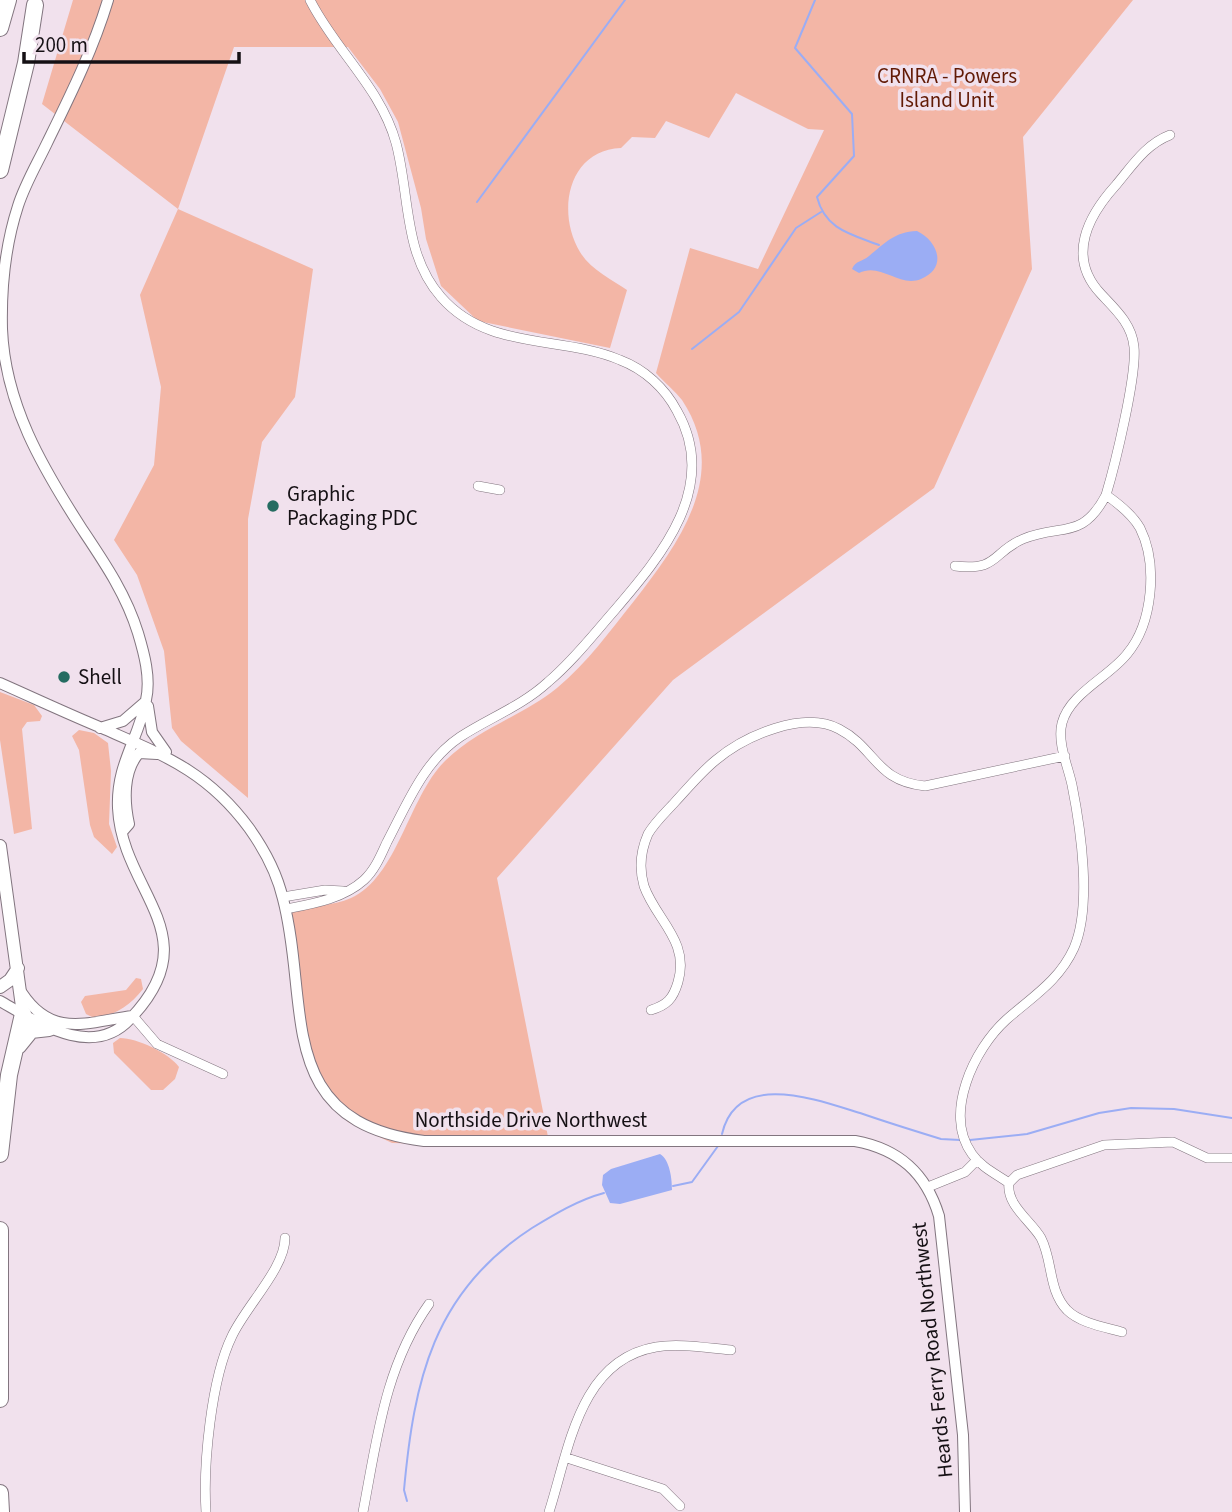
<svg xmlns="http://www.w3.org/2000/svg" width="1232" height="1512" font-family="'Source Sans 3',sans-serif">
  <rect width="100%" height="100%" fill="#f1e1ed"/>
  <path fill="#f3b6a6" d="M73,0H1133L1023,137L1032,269L934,488L673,680L497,878L550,1147L392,1143L348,1122L319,1091L302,1045L289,909C309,906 333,906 351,898C398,877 409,795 446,760C478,729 522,716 557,688C587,663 610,631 634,601C679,543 731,474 682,400C675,391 664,382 656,373L690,248L758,269L824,130L808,129L736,93L709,138L666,121L655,138L632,137L621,148C568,150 556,212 580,252C590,269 612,280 627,290L610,348L478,321L441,286L426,239L421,208L398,122L380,89L348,47H234L178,209L313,269L295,397L262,442L248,519V798L181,741L172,728L164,651L137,575L114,540L154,465L161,387L140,295L178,209L42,104Z
    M0,692L34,705L42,716L40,721L27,722L22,729L32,829L14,834L0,740Z
    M79,730L94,733L108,743L111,771L109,824L117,847L112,854L94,837L90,825L79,750L72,736Z
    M136,978L141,979L143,989C130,1006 116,1014 96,1019L86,1014L81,1002L85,996L126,990Z
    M120,1038C137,1038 169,1053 179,1067L175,1079L163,1090H151L114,1053L113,1043Z"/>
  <path fill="#9badf4" d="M917,231C938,241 948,268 921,279C899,288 881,262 859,273L852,269C856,260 862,262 869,256C885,243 894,232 917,231Z
    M660,1154C670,1160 672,1179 672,1190L620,1204L610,1203L602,1185L603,1175L611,1169Z"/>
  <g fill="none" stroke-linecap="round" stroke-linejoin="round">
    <path stroke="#9badf4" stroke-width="2" d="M815,0L795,48L852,114L854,156L817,197C825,229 850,234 879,245
      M477,202L625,0
      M692,349L739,312L796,228L821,212
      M722,1134C737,1068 820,1101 863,1114C889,1123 915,1131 941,1139L960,1140
      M970,1140L1027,1134L1099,1113L1131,1108L1174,1109L1232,1118
      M673,1186L692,1182L718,1146
      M407,1501L404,1490C414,1381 433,1292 532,1228C555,1214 578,1200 604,1193"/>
    <defs>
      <path id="minor" d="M478,486L500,490
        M955,566C999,571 991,553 1023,539C1061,523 1082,541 1106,495C1115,465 1137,375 1134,347C1132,324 1115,309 1101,294C1066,257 1088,216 1116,185C1132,166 1146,144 1170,135
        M283,897L325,890L343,891
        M286,909C312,904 343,899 364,880C375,870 381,855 387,842C407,804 424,761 460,737C489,718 522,706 548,682C573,661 593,635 614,611C662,555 720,486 677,411C665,388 644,369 620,360C560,335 488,351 441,297C403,254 410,195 396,143C381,88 335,50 310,0
        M651,1010C667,1005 673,999 678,982C690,941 656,920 644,886C639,869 641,850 648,834C655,822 666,812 675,802C689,787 701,772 716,760C745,736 803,710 839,729C876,748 875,781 925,786L1065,756
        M133,1016L157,1044L223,1074
        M1009,1183C996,1174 981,1167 972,1154C943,1114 974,1049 1006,1020C1032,997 1059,981 1074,948C1092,906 1081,830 1072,785C1068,766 1057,743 1062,723C1070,693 1109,677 1127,654C1153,623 1158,564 1140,528C1132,514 1119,504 1106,495
        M1009,1183L1017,1175L1104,1145L1173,1142L1207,1158H1232
        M1009,1183C1006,1205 1031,1221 1041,1238C1053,1261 1048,1290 1067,1310C1080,1323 1104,1327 1122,1332
        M928,1187L965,1172L977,1160
        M567,1458L663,1489L680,1506
        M206,1512C203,1465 211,1379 232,1336C246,1306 285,1268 285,1238
        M363,1512C377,1439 385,1366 429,1304
        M549,1512C569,1450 579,1360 656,1347C679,1343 707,1348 731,1350"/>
      <path id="tertiary" d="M0,683C34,698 68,714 102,728C163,755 207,771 249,828C264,849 277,873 283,899C311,1005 272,1122 424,1141H855C899,1149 926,1173 939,1216L963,1435L965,1512
        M148,706L152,732L166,752
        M100,728L123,721L145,702
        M122,832L129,824C124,801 123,771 139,753L157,754
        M22,993C53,1040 90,1021 133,1016
        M0,1001C37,1022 92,1060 130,1019C211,935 122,893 118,808C116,764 139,739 146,700C151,678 144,653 138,633C126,594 104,562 82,529C42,467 5,404 2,329C1,287 5,246 18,206C25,184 37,164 47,143C70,96 93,50 108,0"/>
      <path id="secondary" d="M0,846L23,1014
        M0,987L10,980L18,968"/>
      <path id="motorway" d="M0,28L8,0
        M0,170L26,63L35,5
        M18,1046L31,1030L49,1028
        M0,1154L9,1075L23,1014
        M0,1230V1399
        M0,1493L1,1512"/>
    </defs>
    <use href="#minor" stroke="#82757f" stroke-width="10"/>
    <use href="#tertiary" stroke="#82757f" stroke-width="12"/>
    <use href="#secondary" stroke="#82757f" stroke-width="14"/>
    <use href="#motorway" stroke="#82757f" stroke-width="18"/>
    <use href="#minor" stroke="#fff" stroke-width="9"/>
    <use href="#tertiary" stroke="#fff" stroke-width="10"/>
    <use href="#secondary" stroke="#fff" stroke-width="12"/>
    <use href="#motorway" stroke="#fff" stroke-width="16"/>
  </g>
  <g fill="#256c61" stroke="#f1e1ed" stroke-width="2.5">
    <circle cx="273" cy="506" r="7"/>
    <circle cx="64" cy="677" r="7"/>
  </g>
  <g text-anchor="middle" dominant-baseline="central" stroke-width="7" stroke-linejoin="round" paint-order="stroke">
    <g font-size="21" fill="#621a05" stroke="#f1e1ed">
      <text x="947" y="76">CRNRA - Powers<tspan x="947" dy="24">Island Unit</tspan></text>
    </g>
    <g font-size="21" fill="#151014" stroke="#f1e1ed" text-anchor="start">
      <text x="287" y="494">Graphic<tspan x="287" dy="24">Packaging PDC</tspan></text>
      <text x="78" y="677">Shell</text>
    </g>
    <g font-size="21" fill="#151014" stroke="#f1e1ed">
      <text x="531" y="1120">Northside Drive Northwest</text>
      <text transform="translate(932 1350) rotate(-96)">Heards Ferry Road Northwest</text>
    </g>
  </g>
  <path d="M24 52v10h215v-10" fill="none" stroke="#151014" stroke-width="3.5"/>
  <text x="35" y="52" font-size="21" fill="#151014" stroke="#f1e1ed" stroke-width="5" paint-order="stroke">200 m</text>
</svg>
